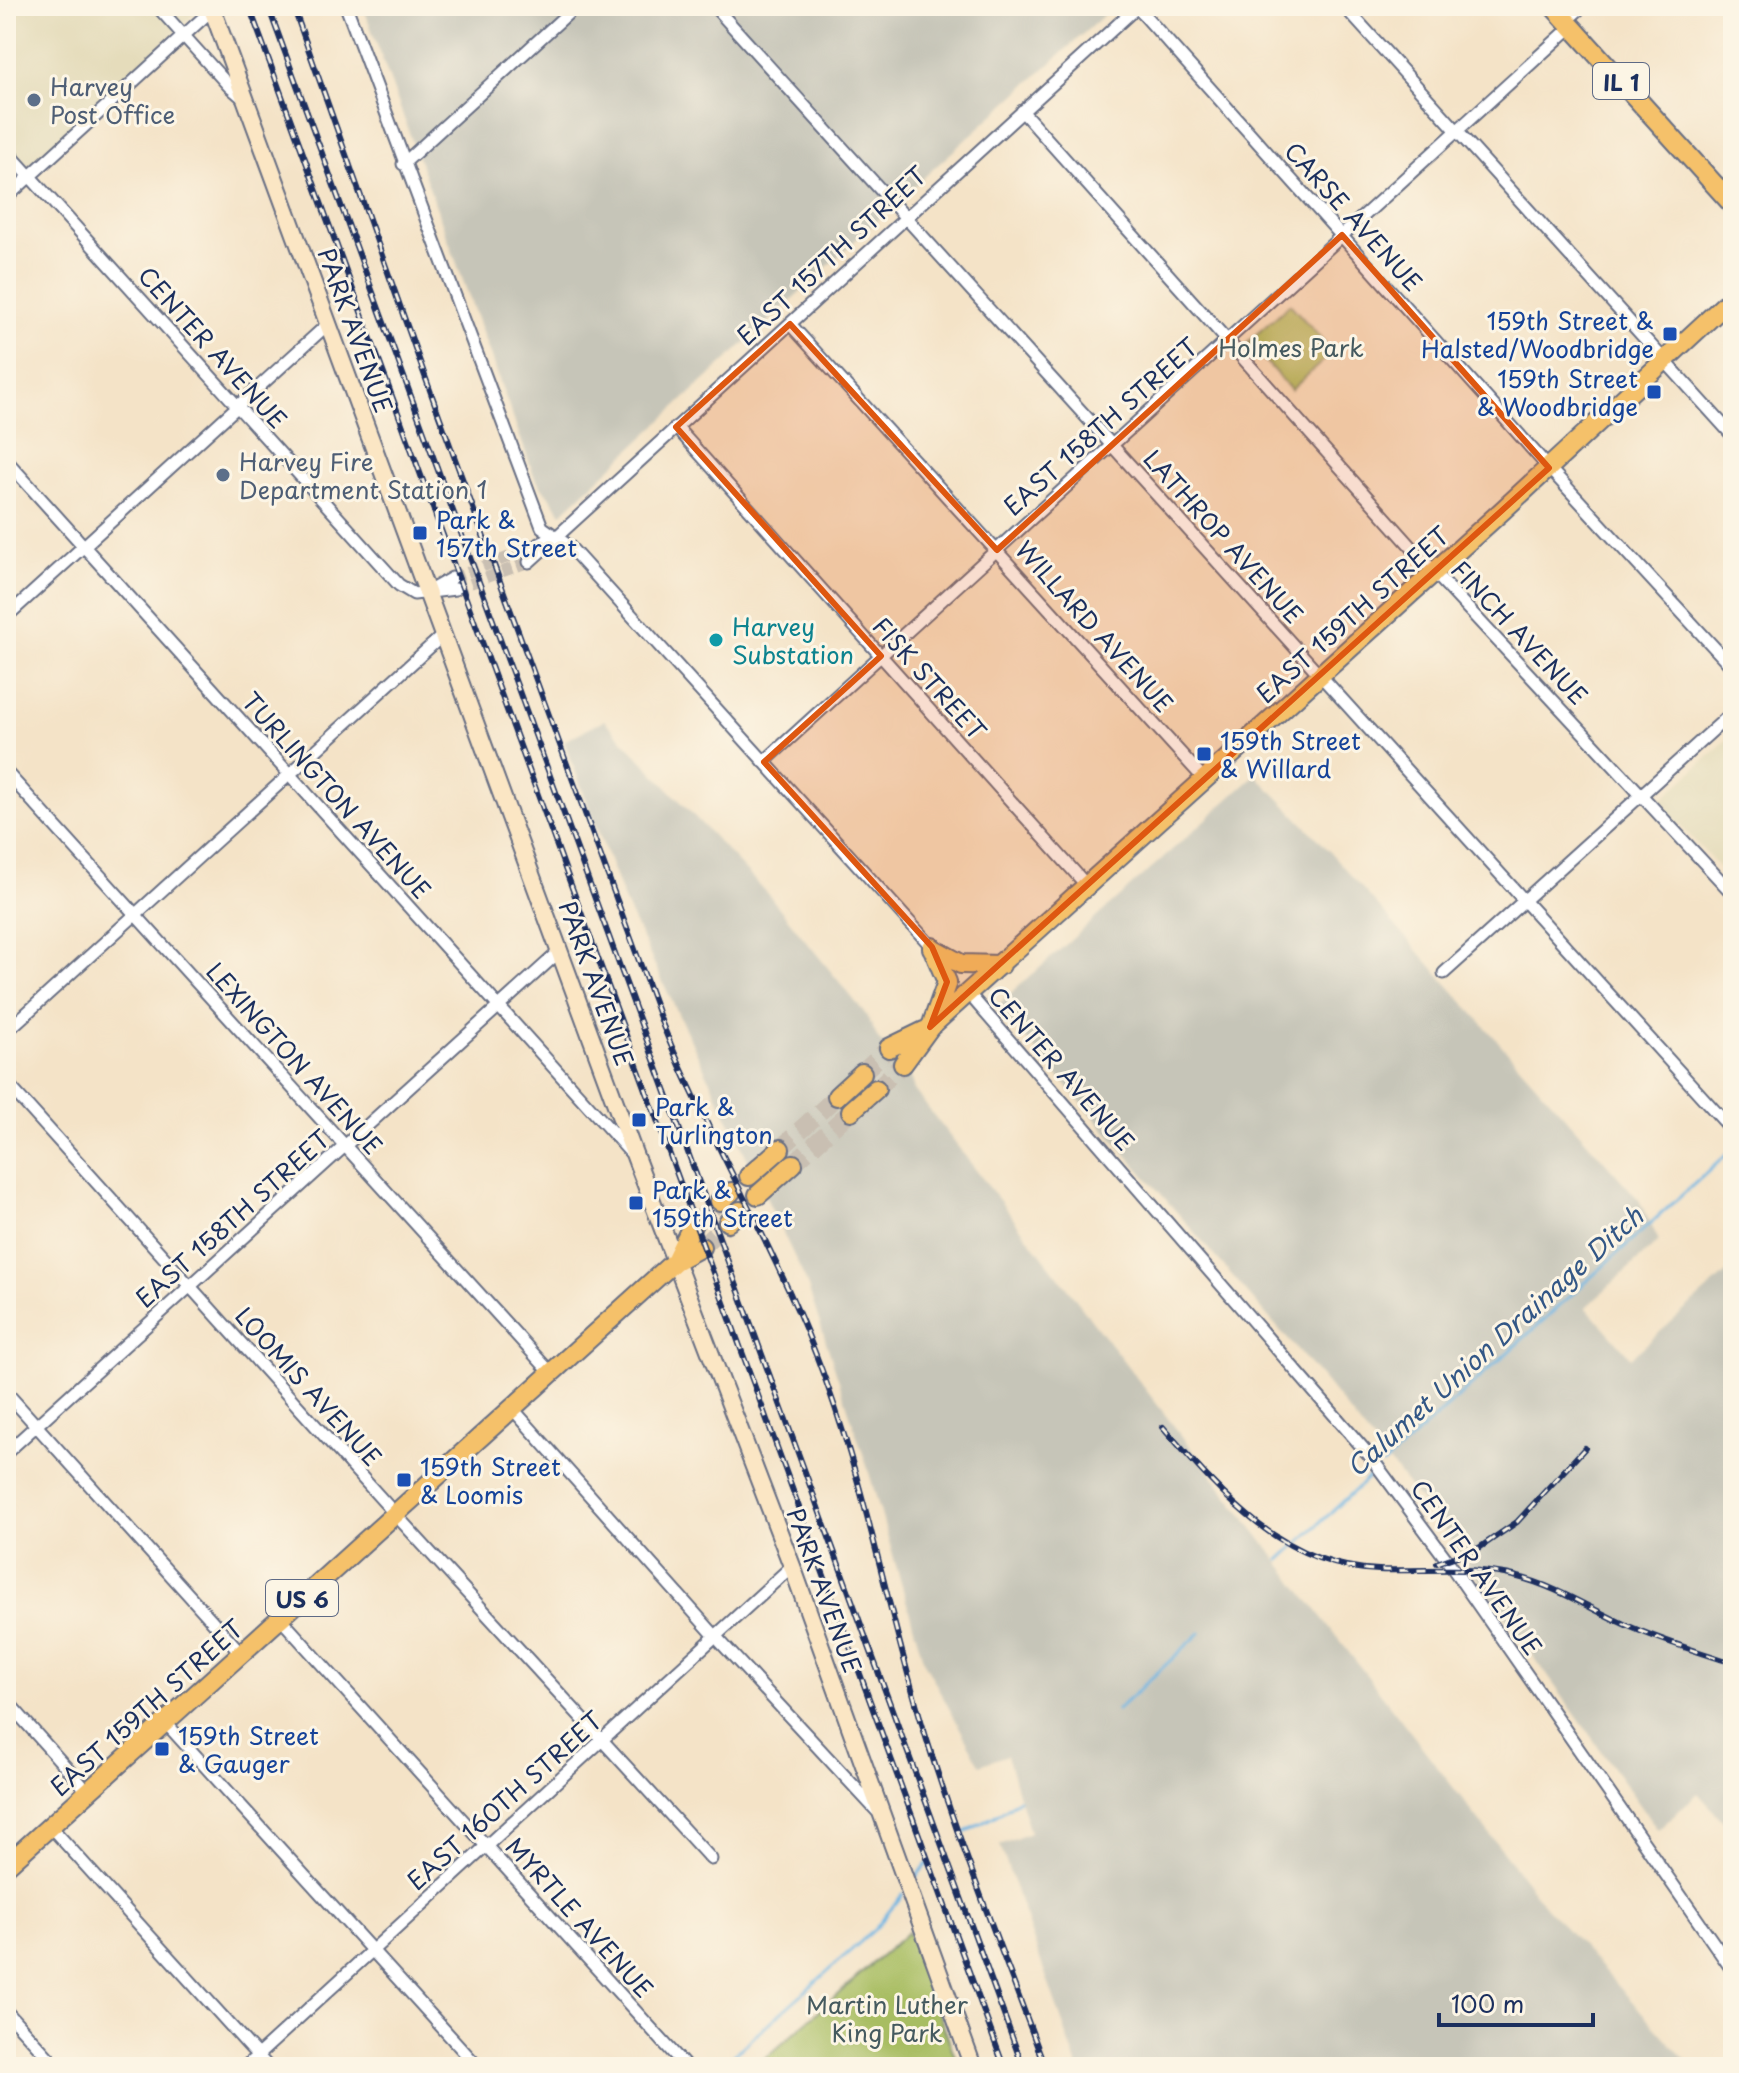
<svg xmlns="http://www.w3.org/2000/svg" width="1739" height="2073" font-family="'Playpen Sans',sans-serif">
  <rect width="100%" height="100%" fill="#fcf5e5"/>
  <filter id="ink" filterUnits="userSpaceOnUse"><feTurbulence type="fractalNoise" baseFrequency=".0125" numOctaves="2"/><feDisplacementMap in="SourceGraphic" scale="16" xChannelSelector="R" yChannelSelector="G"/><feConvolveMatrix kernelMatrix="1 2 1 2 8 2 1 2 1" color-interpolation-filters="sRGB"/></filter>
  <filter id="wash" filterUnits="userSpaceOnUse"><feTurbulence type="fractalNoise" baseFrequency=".006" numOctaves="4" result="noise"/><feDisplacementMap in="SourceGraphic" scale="32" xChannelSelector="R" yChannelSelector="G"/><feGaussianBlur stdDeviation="1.8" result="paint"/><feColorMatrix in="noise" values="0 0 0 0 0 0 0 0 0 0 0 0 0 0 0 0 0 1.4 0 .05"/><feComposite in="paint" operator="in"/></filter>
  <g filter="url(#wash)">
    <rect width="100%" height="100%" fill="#f4e3c7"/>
    <path fill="#e4dbba" d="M6,6H202V7L6,188Z
      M1733,734V883L1659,802Z"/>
    <path fill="#c6c5b8" d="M363,6H1114L902,197L562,513L535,478Z
      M604,720L771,898L867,1016L878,1039L910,1075L914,1090L1545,1906L1692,2067H1078L1000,1845L1030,1833L1007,1755L980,1765L924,1662L868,1469L806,1281L626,905L564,741Z
      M1256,775L1322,843L1639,1200L1659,1241L1586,1307L1631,1358L1733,1267V1832L1698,1793L1658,1830L1442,1528L1326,1383L997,1006Z"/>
    <path fill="#a8bd62" stroke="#627660" stroke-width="2" d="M1290,304L1333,352L1291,390L1248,342Z
      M908,1932L959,2067H756Z"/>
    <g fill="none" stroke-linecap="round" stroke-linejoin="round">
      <path stroke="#6ab3e2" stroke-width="3" d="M1383,1465L1733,1149
        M1280,1560L1377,1470
        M1117,1710L1200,1633
        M966,1832L1007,1809L1019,1799
        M912,1881L927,1864
        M720,2067L875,1929L903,1894"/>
    </g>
  </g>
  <g filter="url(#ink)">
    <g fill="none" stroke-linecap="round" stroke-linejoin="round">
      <path stroke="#c9bfb2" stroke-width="11" stroke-dasharray="11 5.5" stroke-linecap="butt" d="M452,578L525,551
        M455,589L529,562"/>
      <path stroke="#c9bfb2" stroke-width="18" stroke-dasharray="18 9" stroke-linecap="butt" d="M862,1073L889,1048
        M876,1089L903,1064
        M780,1149L837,1096
        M793,1164L851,1111
        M692,1226L720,1201
        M701,1247L728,1222"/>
      <defs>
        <path id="street" d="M157,6L229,86L243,98
          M346,6L542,527L569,546L932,947
          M714,6L1733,1131
          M1344,6L1733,436
          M1137,7L1549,468L1733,668
          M1566,21L1583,6
          M1022,111L1434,572L1733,894
          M6,150L399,585L414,594L455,589
          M403,164L576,6
          M6,198L215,7
          M790,324L1205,780
          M676,427L1088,887
          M6,460L630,1152
          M525,551L550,539
          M529,562L1138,6
          M431,590L452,578
          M6,617L328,324
          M764,762L1571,27
          M6,772L551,1373
          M1444,973L1733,712
          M969,994L1369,1455L1447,1560L1733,1971
          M6,1032L443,635
          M6,1082L395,1514L711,1859
          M6,1392L241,1653
          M512,1408L716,1637L877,1811
          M6,1453L560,951
          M280,1618L686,2067
          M6,1700L88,1792
          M165,1722L478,2067
          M50,1826L268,2067
          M6,2011L57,2067
          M245,2067L792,1566"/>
        <path id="secondary" d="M211,6L636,1159L792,1566L973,2067"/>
        <path id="primary" d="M1553,6L1733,205
          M932,947L947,982L933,1021
          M932,948L961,964L1001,965
          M889,1048L924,1031
          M903,1064L930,1027L1503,510L1733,297
          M837,1096L862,1073
          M851,1111L876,1089
          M749,1176L780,1149
          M758,1195L793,1164
          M720,1201L731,1192
          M728,1222L740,1211
          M675,1261L692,1226
          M6,1866L675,1261L701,1247"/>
      </defs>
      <use href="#street" stroke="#676e83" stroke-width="15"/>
      <use href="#secondary" stroke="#676e83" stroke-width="20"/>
      <use href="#primary" stroke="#676e83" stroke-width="22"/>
      <use href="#street" stroke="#fff" stroke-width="11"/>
      <use href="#secondary" stroke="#fbe6c4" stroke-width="16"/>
      <use href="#primary" stroke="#f5c16b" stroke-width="18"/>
      <defs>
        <path id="rail" d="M249,6L1004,2067
          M268,6L1023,2067
          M293,6L436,407L663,1026C709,1138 772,1242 816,1355C865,1479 887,1611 926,1737C961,1849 1005,1958 1045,2067
          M1163,1427C1221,1494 1282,1567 1379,1570C1426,1572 1472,1565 1518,1577C1555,1586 1589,1608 1624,1624C1659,1640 1696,1651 1733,1663
          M1437,1563L1479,1548L1517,1522L1585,1448"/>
      </defs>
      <use href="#rail" stroke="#1b2f5e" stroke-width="6"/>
      <use href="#rail" stroke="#fcf5e5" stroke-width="3" stroke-dasharray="9" stroke-linecap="butt"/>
    </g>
  </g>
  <path fill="#de5710" fill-opacity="0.2" stroke="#de5710" stroke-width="6" stroke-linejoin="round" d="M1342,235L1549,468L930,1027L947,982L932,947L764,762L881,656L676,427L790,324L997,550Z"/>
  <g fill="#5c6f8a" stroke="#fcf5e5" stroke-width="3">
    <circle cx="34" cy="100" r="8"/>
    <circle cx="223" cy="475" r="8"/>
  </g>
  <g fill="#1a4fb4" stroke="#fcf5e5" stroke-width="3">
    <rect x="1662" y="326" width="16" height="16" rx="4"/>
    <rect x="1646" y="384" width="16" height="16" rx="4"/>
    <rect x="412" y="525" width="16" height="16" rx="4"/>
    <rect x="1196" y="746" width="16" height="16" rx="4"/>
    <rect x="631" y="1112" width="16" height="16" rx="4"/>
    <rect x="628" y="1195" width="16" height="16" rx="4"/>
    <rect x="396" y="1472" width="16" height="16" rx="4"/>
    <rect x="154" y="1741" width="16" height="16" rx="4"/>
  </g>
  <circle fill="#0f9aa8" stroke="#fcf5e5" stroke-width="3" cx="716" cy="640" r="8"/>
  <g text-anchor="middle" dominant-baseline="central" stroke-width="6" stroke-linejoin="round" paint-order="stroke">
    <g fill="#fcf5e5" stroke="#5e6a86" stroke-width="2">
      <rect x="1593" y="63" width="56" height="36" rx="6"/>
      <rect x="266" y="1580" width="72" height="36" rx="6"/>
    </g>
    <g font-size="22" font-weight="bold" fill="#1b2f5e">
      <text x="1621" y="81">IL 1</text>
      <text x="302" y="1598">US 6</text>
    </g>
    <g font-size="24" fill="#4e5e75" stroke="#fcf5e5" text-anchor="start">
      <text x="50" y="86">Harvey<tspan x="50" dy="28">Post Office</tspan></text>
      <text x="239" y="461">Harvey Fire<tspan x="239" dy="28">Department Station 1</tspan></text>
    </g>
    <g font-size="24" fill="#1b2f5e" stroke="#fcf5e5">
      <text transform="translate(1354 216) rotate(48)">CARSE AVENUE</text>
      <text transform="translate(831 255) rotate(-43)">EAST 157TH STREET</text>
      <text transform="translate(356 330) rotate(70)">PARK AVENUE</text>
      <text transform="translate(213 347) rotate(48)">CENTER AVENUE</text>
      <text transform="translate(1100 426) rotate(-42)">EAST 158TH STREET</text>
      <text transform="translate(1224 536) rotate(48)">LATHROP AVENUE</text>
      <text transform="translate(1352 614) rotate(-42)">EAST 159TH STREET</text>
      <text transform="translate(1095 626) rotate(48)">WILLARD AVENUE</text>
      <text transform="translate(1520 632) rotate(47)">FINCH AVENUE</text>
      <text transform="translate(930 678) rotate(48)">FISK STREET</text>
      <text transform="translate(337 795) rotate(48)">TURLINGTON AVENUE</text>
      <text transform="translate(597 983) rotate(70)">PARK AVENUE</text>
      <text transform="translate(295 1058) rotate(48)">LEXINGTON AVENUE</text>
      <text transform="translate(1062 1068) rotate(49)">CENTER AVENUE</text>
      <text transform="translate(232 1218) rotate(-42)">EAST 158TH STREET</text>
      <text transform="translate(309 1386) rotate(48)">LOOMIS AVENUE</text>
      <text transform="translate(1477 1567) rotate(55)">CENTER AVENUE</text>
      <text transform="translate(825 1590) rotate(70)">PARK AVENUE</text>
      <text transform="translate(146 1707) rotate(-42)">EAST 159TH STREET</text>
      <text transform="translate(504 1800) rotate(-42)">EAST 160TH STREET</text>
      <text transform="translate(580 1917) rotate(48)">MYRTLE AVENUE</text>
    </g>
    <g font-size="24" fill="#164399" stroke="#fcf5e5" text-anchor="start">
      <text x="1654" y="320" text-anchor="end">159th Street &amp;<tspan x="1654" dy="28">Halsted/Woodbridge</tspan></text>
      <text x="1638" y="378" text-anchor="end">159th Street<tspan x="1638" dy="28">&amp; Woodbridge</tspan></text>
      <text x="436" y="519">Park &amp;<tspan x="436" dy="28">157th Street</tspan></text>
      <text x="1220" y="740">159th Street<tspan x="1220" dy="28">&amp; Willard</tspan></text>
      <text x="655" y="1106">Park &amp;<tspan x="655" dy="28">Turlington</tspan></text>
      <text x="652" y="1189">Park &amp;<tspan x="652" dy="28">159th Street</tspan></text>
      <text x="420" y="1466">159th Street<tspan x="420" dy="28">&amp; Loomis</tspan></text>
      <text x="178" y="1735">159th Street<tspan x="178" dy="28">&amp; Gauger</tspan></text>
    </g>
    <g font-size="24" fill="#455a5f" stroke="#fcf5e5">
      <text x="1291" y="347">Holmes Park</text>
      <text x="887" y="2004">Martin Luther<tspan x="887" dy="28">King Park</tspan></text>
    </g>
    <g font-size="24" fill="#0d838f" stroke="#fcf5e5" text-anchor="start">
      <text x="732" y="626">Harvey<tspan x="732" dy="28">Substation</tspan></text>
    </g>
    <g font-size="26" font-style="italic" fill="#335786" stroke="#fcf5e5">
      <text transform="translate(1494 1341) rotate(-42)">Calumet Union Drainage Ditch</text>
    </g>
  </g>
  <rect width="1739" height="2073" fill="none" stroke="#fcf5e5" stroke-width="32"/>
  <path d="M1439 2013v12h154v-12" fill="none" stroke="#1b2f5e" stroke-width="4"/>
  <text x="1451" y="2013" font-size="24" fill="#1b2f5e" stroke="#fcf5e5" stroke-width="6" paint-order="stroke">100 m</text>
</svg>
